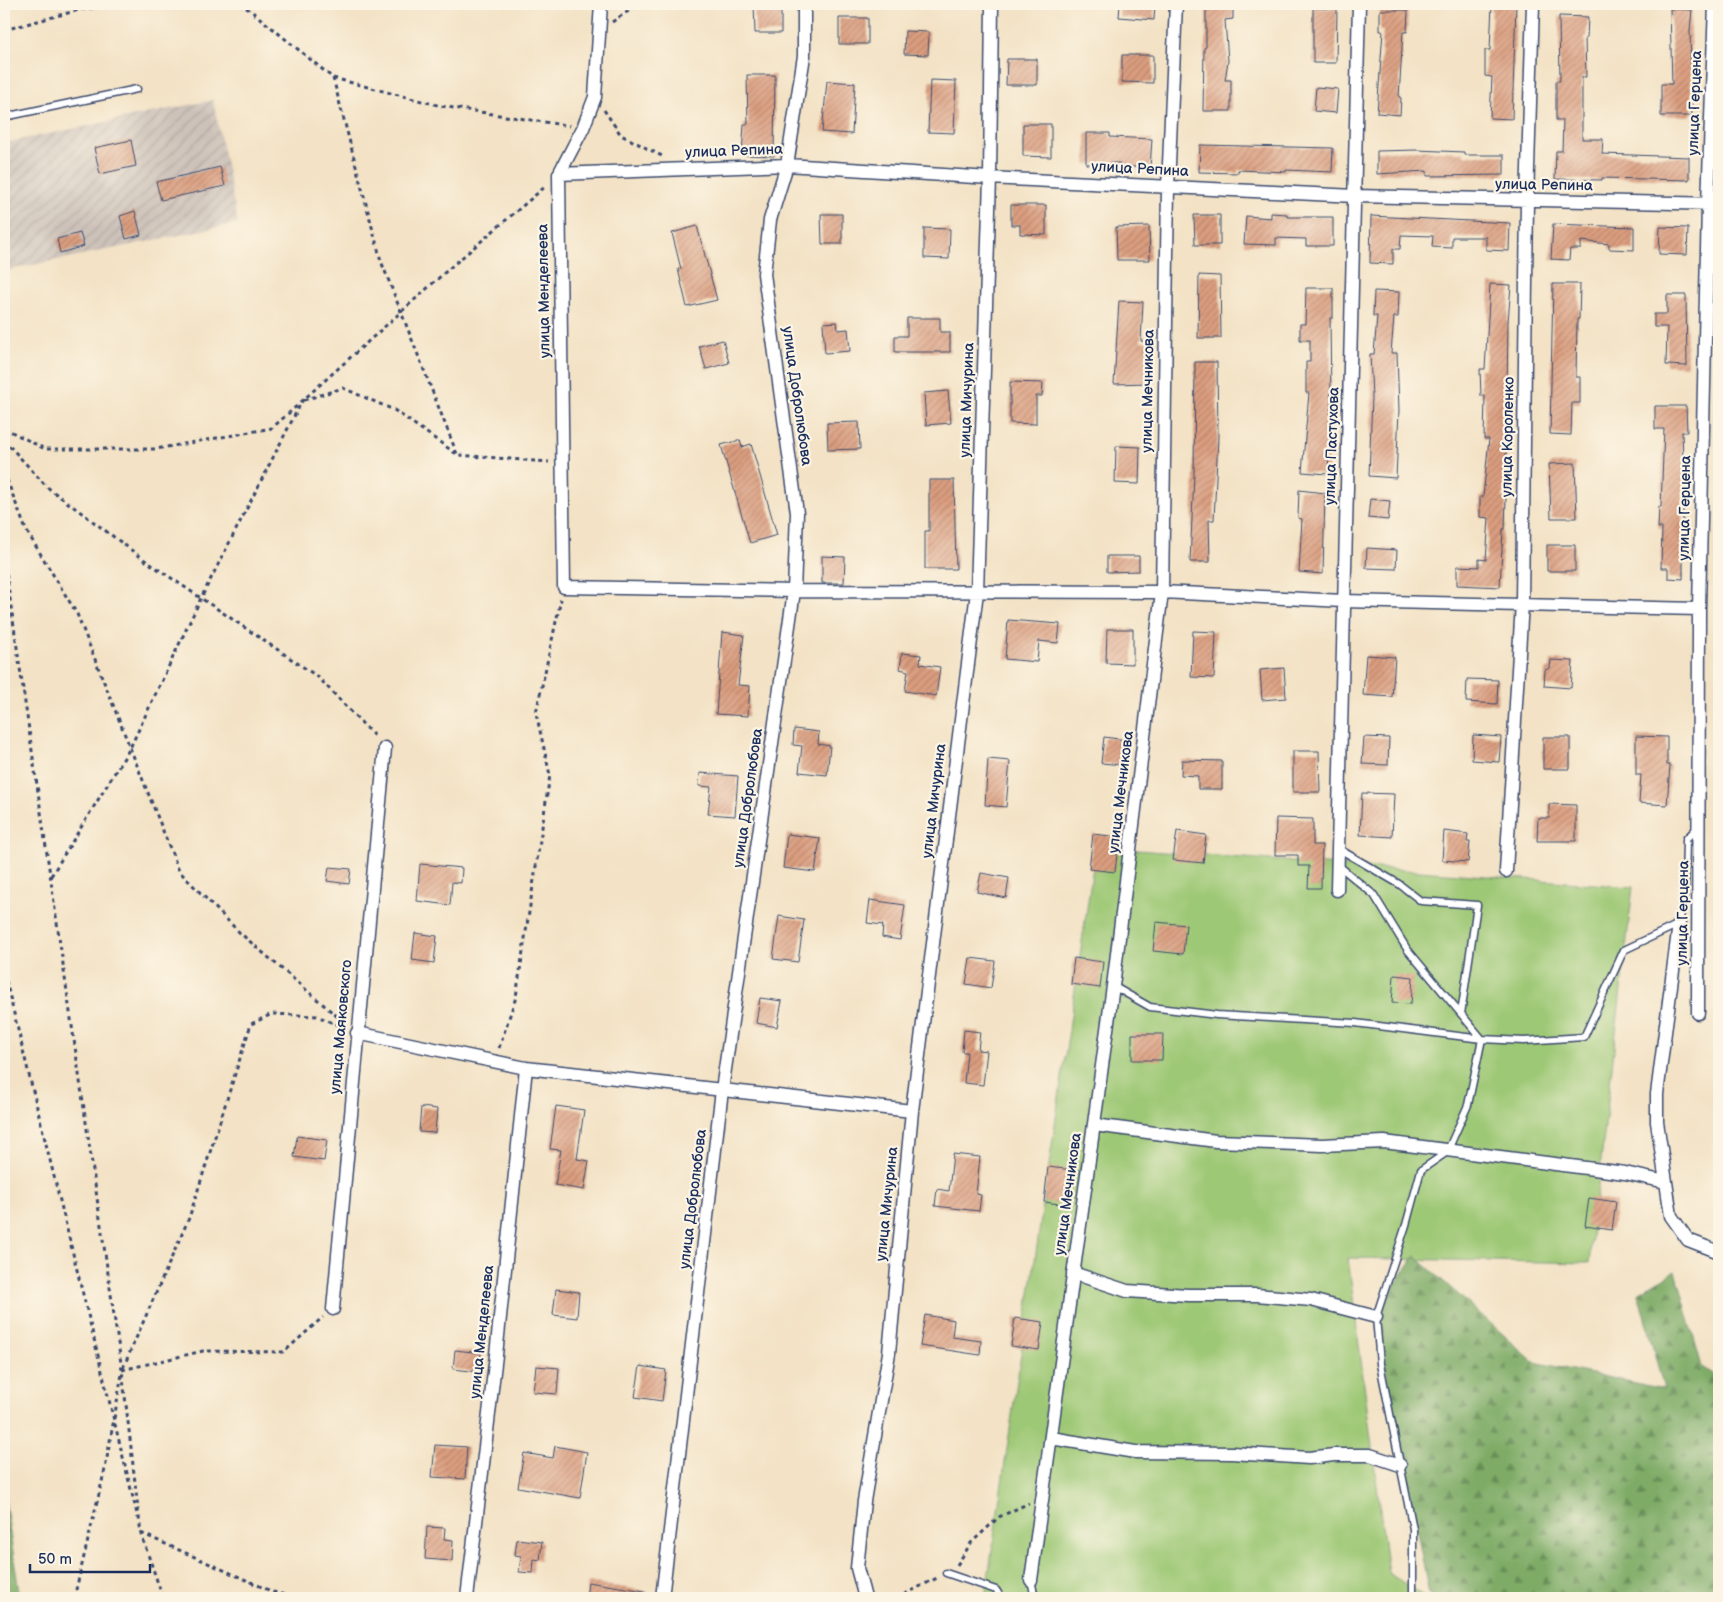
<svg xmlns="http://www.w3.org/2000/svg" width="1723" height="1602" font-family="'Balsamiq Sans',sans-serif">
  <defs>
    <pattern id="industrial-furrows" width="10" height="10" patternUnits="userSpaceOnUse" patternTransform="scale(1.25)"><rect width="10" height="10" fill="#cdc2b9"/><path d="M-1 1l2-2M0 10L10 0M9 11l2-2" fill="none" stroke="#afa7a1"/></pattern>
    <pattern id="forest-firs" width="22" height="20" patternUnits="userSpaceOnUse" patternTransform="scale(1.25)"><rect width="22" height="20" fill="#7eac66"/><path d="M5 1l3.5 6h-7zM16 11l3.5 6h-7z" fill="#668c57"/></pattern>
    <pattern id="building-hatch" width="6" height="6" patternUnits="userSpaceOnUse" patternTransform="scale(1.25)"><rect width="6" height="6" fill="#dc9e7f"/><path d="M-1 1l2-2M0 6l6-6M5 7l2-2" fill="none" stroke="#b2816b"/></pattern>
  </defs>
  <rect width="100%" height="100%" fill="#fcf5e5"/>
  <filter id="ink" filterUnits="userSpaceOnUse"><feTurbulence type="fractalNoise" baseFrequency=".02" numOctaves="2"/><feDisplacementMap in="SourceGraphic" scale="10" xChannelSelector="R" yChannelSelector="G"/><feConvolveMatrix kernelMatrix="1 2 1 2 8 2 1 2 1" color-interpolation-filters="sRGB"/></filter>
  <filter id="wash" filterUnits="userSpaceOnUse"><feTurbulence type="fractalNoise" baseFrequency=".0096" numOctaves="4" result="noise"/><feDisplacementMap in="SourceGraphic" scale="20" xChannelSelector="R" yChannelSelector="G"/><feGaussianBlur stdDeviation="1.12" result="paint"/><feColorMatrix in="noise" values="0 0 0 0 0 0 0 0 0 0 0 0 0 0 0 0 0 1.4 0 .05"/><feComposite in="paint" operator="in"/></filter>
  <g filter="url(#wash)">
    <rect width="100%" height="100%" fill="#f3e2c5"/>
    <path fill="url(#industrial-furrows)" d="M213,100L238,223L9,270L4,243V143Z"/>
    <path fill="#9dc874" stroke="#5c7c69" d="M1096,847L1633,887L1589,1263L1348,1258L1388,1573L1428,1598H985Z"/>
    <path fill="url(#forest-firs)" stroke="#4c6e62" d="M1415,1256L1534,1362L1664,1389L1638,1293L1676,1271L1702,1367L1719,1379V1598H1439L1429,1594L1375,1313Z
      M4,1494L20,1598H4Z"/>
    <g id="blocks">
      <path fill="url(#building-hatch)" d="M754,4H781V33H755Z
        M1120,4H1155L1154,20L1119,17Z
        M1206,4H1233V19L1225,20L1228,61L1225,80H1231V111H1203L1204,48L1206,47Z
        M1492,4L1516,5L1512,119L1490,118L1492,77L1485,76V50H1490Z
        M1313,8L1337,9L1336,63H1313Z
        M1670,9L1692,10L1690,30L1692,116H1661V84H1672Z
        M1380,10H1408L1407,32H1403L1399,97L1401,98L1400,115L1377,113L1383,31H1380Z
        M1559,16L1588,17L1587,38H1585L1586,77H1582V139H1603L1602,154L1689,157V180L1602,178V180L1555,179L1556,151H1562L1563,120H1556V81H1560Z
        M839,18H868V44H839Z
        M905,31L929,32L928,55L904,54Z
        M1122,55H1153V83L1122,82Z
        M1007,59H1037V85H1006Z
        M747,75H775L774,156L742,155L744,124H748Z
        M930,80L956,81L954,133L928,132Z
        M827,81L855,83L852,134L822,132Z
        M1316,87L1338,89L1336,113L1314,111Z
        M1023,124H1051V157L1023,156Z
        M1086,133H1110V137L1152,139L1150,168L1120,166V163L1086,164Z
        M131,140L136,166L100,174L94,148Z
        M1200,145L1333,148L1332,172L1286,170V172L1238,170V173L1199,172Z
        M1417,150L1464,152V155H1504V175L1427,176V171L1377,174V151Z
        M220,167L225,186L161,200L156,182Z
        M1011,205H1046V235L1020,234V225H1011Z
        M135,211L141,235L126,239L120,216Z
        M1271,213L1287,214V217H1333V246H1306V239L1276,238V245L1244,244L1246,216L1271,218Z
        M821,214H842V244H822Z
        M1194,215H1220V245H1195Z
        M1371,216L1510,223L1509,251L1486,250V237H1452V248L1432,247L1433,236L1401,235L1400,249H1393V264L1370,263Z
        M1553,224L1634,227V250L1609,249V244L1581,241V249H1570L1569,260L1551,259Z
        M697,226L717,300L687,307L678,269H681L672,233Z
        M1149,226L1150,260H1117L1116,227Z
        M1660,227L1688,228L1687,255L1659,254Z
        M924,228L950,229L949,259L924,258Z
        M80,233L84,246L60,253L57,239Z
        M1199,275L1220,276L1221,338H1198Z
        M1490,284L1511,285L1508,322L1506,460L1503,498H1506L1505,529H1503L1500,587L1457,585V566L1479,567V559L1486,560L1489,518L1480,517V497H1483L1489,439H1484L1485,396H1481L1480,369H1485Z
        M1553,284H1580L1579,319H1577L1576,377H1580V403H1572L1571,435L1550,434Z
        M1306,288H1333V318H1330L1331,401L1328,474L1302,472L1309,393H1306V362H1310V340H1300V324H1305Z
        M1374,291L1399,292L1398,317H1394L1391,353H1397L1399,410L1396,478L1369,476L1372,397L1370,354H1374L1377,316H1373Z
        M1667,295H1686L1687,366L1666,365L1667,327H1654V314H1667Z
        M1119,301L1143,302L1141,341L1149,342L1148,360H1147V383L1114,384Z
        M907,318H940V332H950V352H895V336H907Z
        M837,322L838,330L848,329L850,351L825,353L823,323Z
        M723,340L729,363L706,369L699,346Z
        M1195,362H1217L1218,437L1214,520H1209L1210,562H1190L1194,475Z
        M1010,382L1043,383L1042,396H1036V424L1010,423Z
        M948,391L951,423L926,425L924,393Z
        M1655,406H1686L1687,432H1682L1683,459H1687L1683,495V579L1668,578V568H1661L1662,528H1658L1659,506L1661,507L1664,429H1655Z
        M859,422L860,449L828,450L827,423Z
        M740,440L742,447L751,444L777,535L750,543L721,445Z
        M1116,446L1140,447L1139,484L1115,483Z
        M1575,463L1577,518H1551L1549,464Z
        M929,480H954L956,569H925V531H929Z
        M1299,490L1325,493L1323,574L1299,572L1302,519L1298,518Z
        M1370,499L1390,501L1388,520L1368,518Z
        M1547,545H1575V571H1547Z
        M1367,548L1397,550L1396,569L1366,568Z
        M822,556L845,557L844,583H822Z
        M1107,556H1139V571L1107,572Z
        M1008,620L1060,624L1058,643L1039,641L1037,662L1005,659Z
        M1107,629H1133V664L1106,663Z
        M1193,631L1216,632L1214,678L1191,677Z
        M722,632L744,635L738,685L750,686L748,716L716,714Z
        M902,653L921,655L920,664L940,667L936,696L905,691L908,671L900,669Z
        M1366,655L1395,657L1392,697L1363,695Z
        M1551,660L1573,661L1571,688L1544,686L1545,670L1550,668Z
        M1284,668L1286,698L1262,700L1260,670Z
        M1467,679L1498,680L1497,704L1466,702Z
        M794,729L819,732L818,744L830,746L827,775L799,772L802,746L793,745Z
        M1473,735L1501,737L1499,762L1472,760Z
        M1636,736L1667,737V765H1670L1667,805L1639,803L1641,775H1636Z
        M1104,737L1126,740L1123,765L1101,763Z
        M1364,737L1389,738L1388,765L1362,764Z
        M1543,737H1570V769H1543Z
        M1293,751H1319L1320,792H1293Z
        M988,759L1010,761L1006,807L985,805Z
        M1182,760L1222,761V789H1198V776L1181,775Z
        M700,773L738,776L735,816L708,814L711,787L699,786Z
        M1362,793L1394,794L1392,837L1360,835Z
        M1549,804L1576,805V841H1537L1538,818H1549Z
        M1276,818L1313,819V845H1322L1321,888H1308L1309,866H1298V855H1275Z
        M1177,831L1206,835L1203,863L1173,860Z
        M1444,831L1468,834L1467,842H1470L1468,862L1442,860Z
        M787,834L820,838L815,872L783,868Z
        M1093,834L1119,837L1115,872L1089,869Z
        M420,864L462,868L461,883L452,882L450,905L417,901Z
        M329,867L351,869L349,884L327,881Z
        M981,873L1009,878L1006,898L977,892Z
        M870,900L905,905L900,940L882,937L883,925L867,923Z
        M779,916L804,920L798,962L773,959Z
        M1156,922L1186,925L1183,954L1153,951Z
        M415,933L437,936L434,963L412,960Z
        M970,958L995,961L991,988L966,984Z
        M1074,958L1103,962L1100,988L1071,984Z
        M1394,975L1413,977L1411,1004L1392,1003Z
        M760,998L782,1001L777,1027L756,1023Z
        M964,1030L980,1032L978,1050L987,1051L983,1085L964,1083L967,1052H962Z
        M1132,1034H1163L1162,1060H1132Z
        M556,1106L584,1110L577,1159L589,1161L584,1190L555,1185L561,1150L550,1149Z
        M421,1107L437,1109L435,1133L419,1132Z
        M297,1136L327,1140L324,1161L294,1157Z
        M953,1154L980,1157L976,1194L981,1195L979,1211L935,1206L937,1189L949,1191Z
        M1048,1167L1073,1170L1068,1205L1044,1202Z
        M1589,1198L1616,1202L1612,1230L1585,1226Z
        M556,1289L579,1292L577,1318L553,1315Z
        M925,1315L954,1320L952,1337L981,1341L980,1355L920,1346Z
        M1015,1318L1043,1322L1039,1350L1011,1346Z
        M455,1350L481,1353L479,1372L453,1369Z
        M536,1366L559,1368L557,1394L533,1392Z
        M640,1366L666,1370L662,1401L635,1397Z
        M435,1445L467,1447L465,1479L432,1477Z
        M555,1446L587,1452L580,1498L518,1487L524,1453L553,1458Z
        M427,1527L445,1528L444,1539L453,1540L452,1561L425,1559Z
        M517,1539L542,1542L540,1560L534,1559L533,1573L519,1572L521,1556L515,1555Z
        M588,1582L645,1591V1598H586Z"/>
    </g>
  </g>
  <g filter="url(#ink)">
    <use href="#blocks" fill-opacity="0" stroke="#3b4a6d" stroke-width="1"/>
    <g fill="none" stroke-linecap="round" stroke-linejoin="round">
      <defs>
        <path id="lane" d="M4,117L137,89
          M1339,849L1399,884L1421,901L1477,905L1461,1014
          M1338,865L1374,895L1407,949L1482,1039L1468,1105L1447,1152L1421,1170L1406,1225L1376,1317L1380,1364L1413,1529V1598
          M1113,986L1150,1007L1217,1015L1355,1023L1482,1039L1524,1041L1584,1037L1624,950L1679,924L1685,888L1686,839L1697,828
          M946,1573L996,1590L1001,1598
          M1031,1580L1035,1598"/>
        <path id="street" d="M601,4L595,97L583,128L559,174L564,587L794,591L1162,592L1343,601L1699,609
          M559,174L787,165L990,178L1355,196L1719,204
          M1506,871L1522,603L1527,201L1533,4
          M1337,890L1359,4
          M1698,1013L1699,609L1708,205L1715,4
          M357,1033L526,1068L912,1111
          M1094,1125L1216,1141L1322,1145L1384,1142L1625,1173L1666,1182L1671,1216L1688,1240L1719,1252
          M1666,1182L1657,1122V1094L1679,924
          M1073,1273L1127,1291L1188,1295H1257L1311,1300L1376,1317
          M333,1309L385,748
          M1051,1438L1135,1452L1232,1453L1309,1458L1334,1455H1370L1400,1465
          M1031,1580L1113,986L1162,592L1168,187L1176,4
          M467,1598L496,1355L526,1068
          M662,1598L722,1090L794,591L797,513L764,274L770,220L787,165L804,56V4
          M865,1598L857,1568L864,1501L889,1353L912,1111L977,592L990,178L992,4"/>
      </defs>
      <use href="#lane" stroke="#3b4a6d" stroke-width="9"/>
      <use href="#street" stroke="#3b4a6d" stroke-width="15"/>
      <path stroke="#3b4a6d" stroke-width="3" stroke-dasharray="4 4" stroke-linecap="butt" d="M239,4L250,10L333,78L441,106L570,126
        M612,22L639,4
        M4,30L79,10L118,4
        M333,78L381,261L457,454
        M604,110L621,135L662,156
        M304,400L343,388L394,410L458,455L549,462
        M4,428L45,449H156L272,428L299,404
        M4,440L47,487L146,561L318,677L376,738
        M4,472L26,530L77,614L179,871L240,933L346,1024
        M4,558L122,1370L141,1534L163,1598
        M51,876L130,748L201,598L302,401L452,266L546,186
        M4,973L138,1518
        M499,1048L516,997L550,775L536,713L561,599
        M123,1368L189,1218L251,1024L272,1014L317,1016L345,1028
        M122,1370L203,1351L284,1352L323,1317
        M141,1533L273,1592L297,1598
        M957,1565L971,1543L999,1517L1029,1503
        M74,1598L105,1469L122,1374
        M897,1598L937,1578"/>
      <use href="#lane" stroke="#fff" stroke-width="6"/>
      <use href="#street" stroke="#fff" stroke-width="12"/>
    </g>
  </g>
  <g text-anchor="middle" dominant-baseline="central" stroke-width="4.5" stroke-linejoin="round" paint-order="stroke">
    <g font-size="15" fill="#1b2f5e" stroke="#fcf5e5">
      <text transform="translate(1695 103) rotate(-88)">улица Герцена</text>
      <text transform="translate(734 151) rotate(-2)">улица Репина</text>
      <text transform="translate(1140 169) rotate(3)">улица Репина</text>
      <text transform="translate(1544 185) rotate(1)">улица Репина</text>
      <text transform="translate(544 291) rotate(-91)">улица Менделеева</text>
      <text transform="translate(1148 391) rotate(-89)">улица Мечникова</text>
      <text transform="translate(797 396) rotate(82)">улица Добролюбова</text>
      <text transform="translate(967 400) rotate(-88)">улица Мичурина</text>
      <text transform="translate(1508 437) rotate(-89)">улица Короленко</text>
      <text transform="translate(1332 446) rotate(-88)">улица Пастухова</text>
      <text transform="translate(1685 508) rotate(-89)">улица Герцена</text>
      <text transform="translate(1121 792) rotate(-83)">улица Мечникова</text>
      <text transform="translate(748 798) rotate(-82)">улица Добролюбова</text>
      <text transform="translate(934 801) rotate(-83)">улица Мичурина</text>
      <text transform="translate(1683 913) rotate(-89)">улица Герцена</text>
      <text transform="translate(341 1027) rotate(-85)">улица Маяковского</text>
      <text transform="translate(1068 1194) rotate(-82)">улица Мечникова</text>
      <text transform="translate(693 1199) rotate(-83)">улица Добролюбова</text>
      <text transform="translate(887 1204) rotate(-84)">улица Мичурина</text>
      <text transform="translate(482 1332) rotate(-84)">улица Менделеева</text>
    </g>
  </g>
  <rect width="1723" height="1602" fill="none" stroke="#fcf5e5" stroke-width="20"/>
  <path d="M30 1564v8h120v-8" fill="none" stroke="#1b2f5e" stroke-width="2.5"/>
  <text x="38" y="1564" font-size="15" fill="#1b2f5e" stroke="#fcf5e5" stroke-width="4" paint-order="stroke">50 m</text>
</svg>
